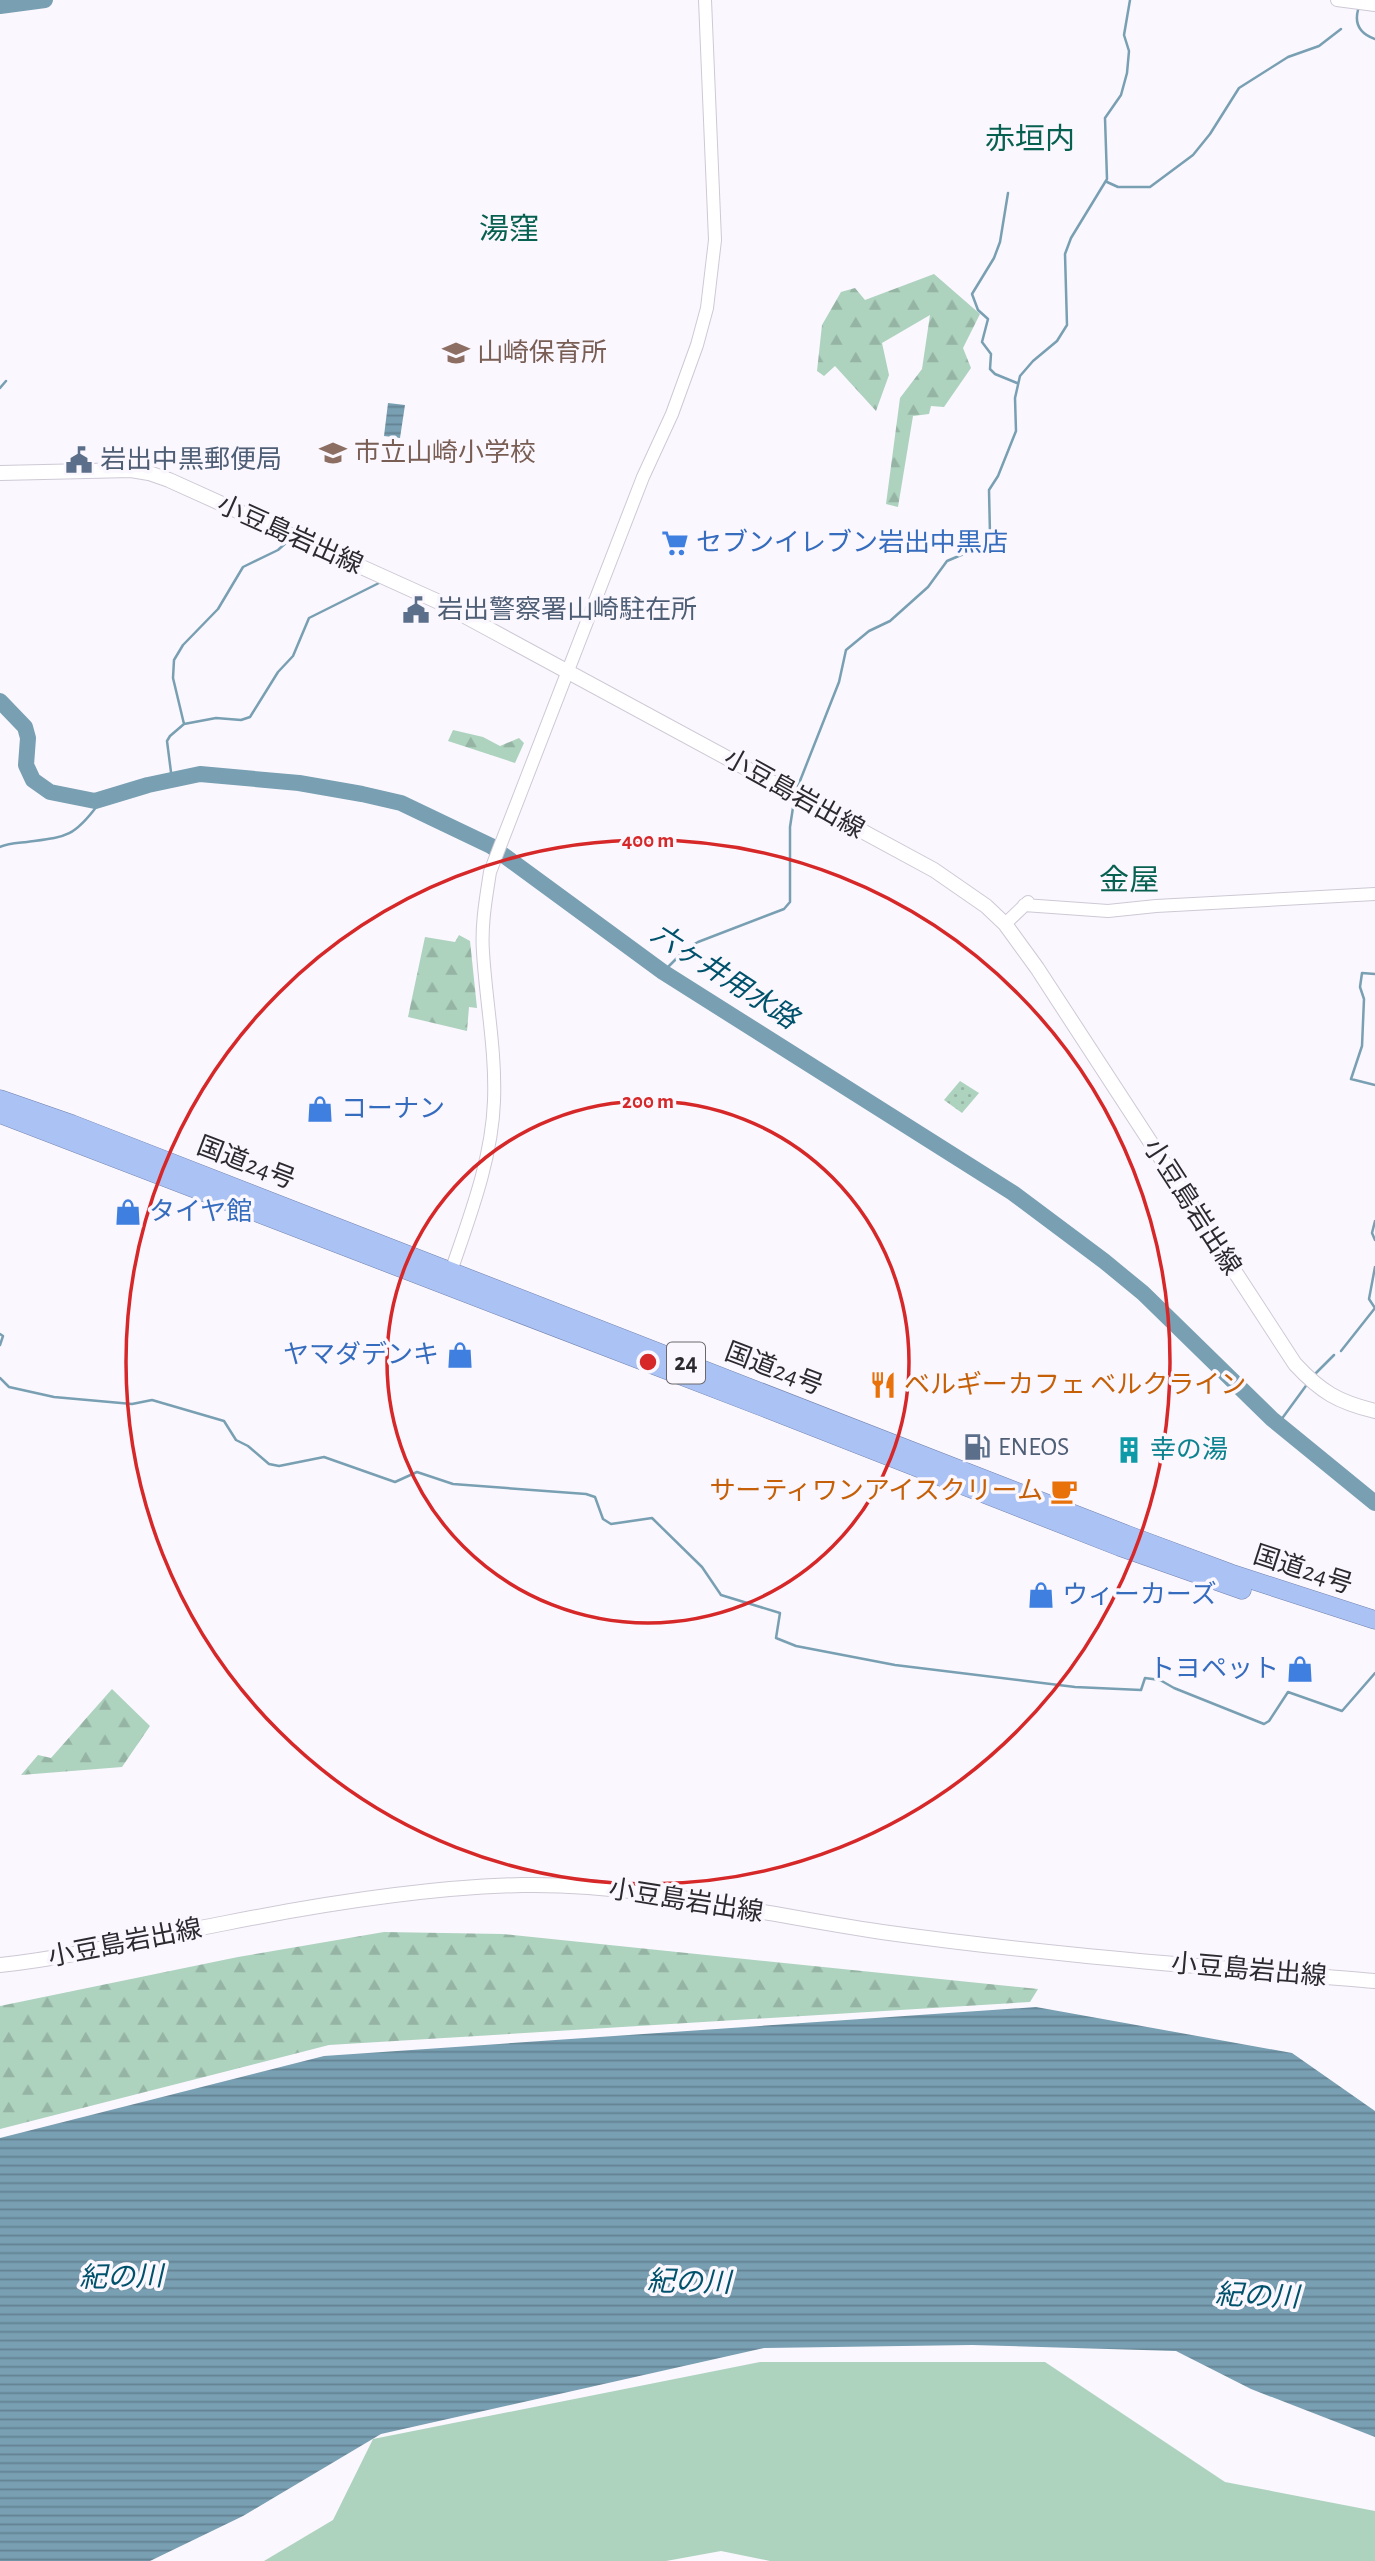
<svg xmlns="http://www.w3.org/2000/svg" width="1375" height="2561" font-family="'Alegreya Sans','Noto Sans JP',sans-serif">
  <defs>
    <pattern id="forest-firs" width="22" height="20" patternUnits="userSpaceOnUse" patternTransform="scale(1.75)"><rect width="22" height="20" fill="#add2be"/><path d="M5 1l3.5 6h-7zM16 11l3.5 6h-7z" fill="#95b4a4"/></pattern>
    <pattern id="park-dots" width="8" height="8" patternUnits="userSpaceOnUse" patternTransform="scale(1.75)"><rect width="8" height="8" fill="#add2be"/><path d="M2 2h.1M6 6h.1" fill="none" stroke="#95b4a4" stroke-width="1.8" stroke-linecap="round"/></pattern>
    <pattern id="water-rules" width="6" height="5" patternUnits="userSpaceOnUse" patternTransform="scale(1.75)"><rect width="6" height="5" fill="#789fb2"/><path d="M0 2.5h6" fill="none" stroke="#638291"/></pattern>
  </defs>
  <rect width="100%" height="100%" fill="#faf7fe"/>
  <path fill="#add2be" d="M760,2362H1045L1225,2482L1375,2511V2561H770L721,2551L666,2561H264L333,2520L373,2439Z"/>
  <path fill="url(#forest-firs)" d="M934,274L980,314L963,348L971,368L944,407L931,406L929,414L913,416L898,507L886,504L900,398L922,369L930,315L882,343L889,375L876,411L835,366L824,376L817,371L822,325L841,292L855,288L865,300Z
    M453,730L483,737L500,746L519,738L524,743L515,763L448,741Z
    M459,935L470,941L477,1008L469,1007L467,1031L408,1017L425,937L455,942Z
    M112,1689L150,1726L122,1767L21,1775L38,1755L51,1758Z
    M384,1932L502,1934L1038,1989L1030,2002L329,2045L0,2129V2006L238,1957Z"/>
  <path fill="url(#park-dots)" d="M960,1081L979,1093L962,1113L944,1100Z"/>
  <path fill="url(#water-rules)" d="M388,403L405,405L400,438L384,436Z
    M1036,2007L1292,2053L1375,2111V2437L1251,2389L1176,2351L972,2345L764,2348L381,2434L243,2516L150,2561H0V2138L324,2056Z"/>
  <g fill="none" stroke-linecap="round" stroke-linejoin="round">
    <path stroke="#789fb2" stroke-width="2.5" d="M1358,10C1354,25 1361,34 1375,39
      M1107,182L1118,187H1150L1193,155L1210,134L1239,88L1288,57L1319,46L1341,29
      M1008,193L1000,242L994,258L972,294L978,310L988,319L982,342L991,354L990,369L995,374L1017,383
      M0,388L6,381
      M184,724L173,678L174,660L183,645L218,609L243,567L278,550L288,541
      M172,780L167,741L170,736L184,724L216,718L241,720L250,717L278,672L293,656L309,618L379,583
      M796,791L839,682L846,650L869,631L890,621L928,587L947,561L980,547L990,534L989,490L998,476L1016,431L1015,398L1020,376L1033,361L1057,341L1067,325L1065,254L1071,238L1107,179L1105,118L1121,95L1127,73L1129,51L1124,35L1130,0
      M0,847C8,843 18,843 27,842C65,837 73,838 97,806L95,801
      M663,972L687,948L698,942L784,909L790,902V827L794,801
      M1375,974L1362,973L1360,987L1364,999L1362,1046L1351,1079L1375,1085
      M1375,1221L1372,1233L1375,1240
      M0,1334L3,1336L0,1345
      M1341,1351L1375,1308L1369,1299L1375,1267
      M1314,1375L1334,1355
      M0,1378L9,1387L54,1397L132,1404L152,1400L224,1421L236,1440L248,1446L269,1464L279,1466L324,1457L395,1482L417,1472L453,1484L586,1494L595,1497L603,1519L611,1524L652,1518L702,1567L721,1595L780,1613L776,1638L796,1646L895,1665L1075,1687L1141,1690L1145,1678L1160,1680L1174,1688L1264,1724L1269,1721L1288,1692L1342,1711L1375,1673
      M1278,1424L1308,1383"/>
    <path stroke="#789fb2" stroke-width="16" d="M0,6L45,0
      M0,701L25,727L28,738L26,765L33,780L50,792L95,801L148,785L200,774L299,783L362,794L401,803L491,846L663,972L1013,1193L1104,1261L1143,1293L1272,1419L1375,1503"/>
    <defs>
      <path id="tertiary" d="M1337,0L1375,5
        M1024,905L1108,911L1156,906L1375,894
        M1005,924L1028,902
        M449,1277C468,1221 492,1161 494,1101C496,1051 486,1002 483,952C481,925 486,898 490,872L643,477L672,414L697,345L707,308L715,240L705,0"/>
      <path id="secondary" d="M0,473L131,470L149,473L169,480L439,602L934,870L986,906L1005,924L1037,968L1295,1364C1321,1392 1338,1402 1375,1411
        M0,1965C76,1957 151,1937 226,1923C322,1904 426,1887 523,1885C644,1883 763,1915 882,1932C1046,1955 1211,1967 1375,1981"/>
      <path id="trunk" d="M0,1099L72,1124L1128,1535L1230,1573L1375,1620
        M0,1114L765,1408L1120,1547L1242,1590"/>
    </defs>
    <use href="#tertiary" stroke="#cec9d5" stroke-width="14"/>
    <use href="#secondary" stroke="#cec9d5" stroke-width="16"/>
    <use href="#trunk" stroke="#7182ad" stroke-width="19"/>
    <use href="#tertiary" stroke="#fff" stroke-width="12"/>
    <use href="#secondary" stroke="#fff" stroke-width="14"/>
    <use href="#trunk" stroke="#abc2f4" stroke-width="18"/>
  </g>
  <g fill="none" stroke="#d62828" stroke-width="3.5">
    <circle cx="648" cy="1362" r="261"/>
    <circle cx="648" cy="1362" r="522"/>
  </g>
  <defs>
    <symbol id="school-bare" viewBox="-9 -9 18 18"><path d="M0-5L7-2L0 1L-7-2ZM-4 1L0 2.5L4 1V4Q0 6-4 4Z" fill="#8d6e63" stroke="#faf7fe" stroke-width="2.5" paint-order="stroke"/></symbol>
    <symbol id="civic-bare" viewBox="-9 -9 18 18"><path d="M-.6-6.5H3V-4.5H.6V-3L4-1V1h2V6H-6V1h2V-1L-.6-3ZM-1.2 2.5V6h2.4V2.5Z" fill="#5c6f8a" stroke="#faf7fe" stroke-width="2.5" paint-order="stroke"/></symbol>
    <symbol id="supermarket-bare" viewBox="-9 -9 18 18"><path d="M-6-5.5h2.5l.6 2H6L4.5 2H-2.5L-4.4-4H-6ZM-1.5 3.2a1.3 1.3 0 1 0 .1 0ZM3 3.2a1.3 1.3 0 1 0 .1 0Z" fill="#3f7fe0" stroke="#faf7fe" stroke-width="2.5" paint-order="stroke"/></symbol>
    <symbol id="shop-bare" viewBox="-9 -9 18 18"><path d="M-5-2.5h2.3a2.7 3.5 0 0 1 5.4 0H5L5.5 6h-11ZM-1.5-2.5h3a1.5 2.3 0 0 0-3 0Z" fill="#3f7fe0" stroke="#faf7fe" stroke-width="2.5" paint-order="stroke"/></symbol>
    <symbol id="restaurant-bare" viewBox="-9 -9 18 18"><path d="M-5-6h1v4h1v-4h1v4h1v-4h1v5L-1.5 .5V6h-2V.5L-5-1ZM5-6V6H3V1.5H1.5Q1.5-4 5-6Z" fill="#e8710a" stroke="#faf7fe" stroke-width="2.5" paint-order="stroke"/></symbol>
    <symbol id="fuel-bare" viewBox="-9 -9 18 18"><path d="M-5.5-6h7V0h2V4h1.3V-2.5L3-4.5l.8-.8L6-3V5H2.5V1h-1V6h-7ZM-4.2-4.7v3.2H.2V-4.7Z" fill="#5c6f8a" stroke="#faf7fe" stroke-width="2.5" paint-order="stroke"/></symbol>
    <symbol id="building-bare" viewBox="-9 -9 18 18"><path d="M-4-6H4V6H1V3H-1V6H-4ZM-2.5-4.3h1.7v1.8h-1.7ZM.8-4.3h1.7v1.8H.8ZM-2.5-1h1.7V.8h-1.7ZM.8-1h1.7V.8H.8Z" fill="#0f9aa8" stroke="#faf7fe" stroke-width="2.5" paint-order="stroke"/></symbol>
    <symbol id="cafe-bare" viewBox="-9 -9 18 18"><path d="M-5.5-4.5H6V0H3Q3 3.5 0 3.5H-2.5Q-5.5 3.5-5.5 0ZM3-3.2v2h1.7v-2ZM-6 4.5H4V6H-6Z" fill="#e8710a" stroke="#faf7fe" stroke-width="2.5" paint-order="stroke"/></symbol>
  </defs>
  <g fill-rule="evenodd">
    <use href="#school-bare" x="437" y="334" width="38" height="38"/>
    <use href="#school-bare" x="314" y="434" width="38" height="38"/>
    <use href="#civic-bare" x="60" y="441" width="38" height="38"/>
    <use href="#supermarket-bare" x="656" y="524" width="38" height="38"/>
    <use href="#civic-bare" x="397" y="591" width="38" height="38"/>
    <use href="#shop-bare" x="301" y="1090" width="38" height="38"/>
    <use href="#shop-bare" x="109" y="1193" width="38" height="38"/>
    <use href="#shop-bare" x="441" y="1336" width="38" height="38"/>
    <use href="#restaurant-bare" x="864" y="1366" width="38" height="38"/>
    <use href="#fuel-bare" x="958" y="1428" width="38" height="38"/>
    <use href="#building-bare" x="1110" y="1431" width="38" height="38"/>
    <use href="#cafe-bare" x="1045" y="1472" width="38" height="38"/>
    <use href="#shop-bare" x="1022" y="1576" width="38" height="38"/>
    <use href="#shop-bare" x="1281" y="1650" width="38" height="38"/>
  </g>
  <g text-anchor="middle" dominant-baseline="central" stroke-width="7" stroke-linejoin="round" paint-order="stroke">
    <rect fill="#faf7fe" stroke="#6a686d" stroke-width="2" x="667" y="1342.5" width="38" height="41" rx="5"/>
    <g font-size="24" font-weight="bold" fill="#2c2a2f">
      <text x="686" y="1363">24</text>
    </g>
    <g font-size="26" fill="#785e54" stroke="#faf7fe" text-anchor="start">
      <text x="477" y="353">山崎保育所</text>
      <text x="354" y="453">市立山崎小学校</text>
    </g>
    <g font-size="26" fill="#4e5e75" stroke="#faf7fe" text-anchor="start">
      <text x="100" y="460">岩出中黒郵便局</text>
      <text x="437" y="610">岩出警察署山崎駐在所</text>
      <text x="998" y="1447">ENEOS</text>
    </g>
    <g font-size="26" fill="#2c2a2f" stroke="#faf7fe">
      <text transform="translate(290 535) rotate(24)">小豆島岩出線</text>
      <text transform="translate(794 794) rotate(29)">小豆島岩出線</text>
      <text transform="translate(246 1163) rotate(21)">国道24号</text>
      <text transform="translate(1192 1207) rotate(57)">小豆島岩出線</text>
      <text transform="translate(774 1369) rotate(21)">国道24号</text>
      <text transform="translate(1303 1570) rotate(18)">国道24号</text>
      <text transform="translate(686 1901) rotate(9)">小豆島岩出線</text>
      <text transform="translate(125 1943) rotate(-11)">小豆島岩出線</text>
      <text transform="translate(1249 1970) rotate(5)">小豆島岩出線</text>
    </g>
    <g font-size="26" fill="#366cbe" stroke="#faf7fe" text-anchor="start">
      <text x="696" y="543">セブンイレブン岩出中黒店</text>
      <text x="341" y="1109">コーナン</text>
      <text x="149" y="1212">タイヤ館</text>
      <text x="439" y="1355" text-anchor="end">ヤマダデンキ</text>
      <text x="1062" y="1595">ウィーカーズ</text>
      <text x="1279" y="1669" text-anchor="end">トヨペット</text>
    </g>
    <g font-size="26" fill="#c56008" stroke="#faf7fe" text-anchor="start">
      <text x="904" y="1385">ベルギーカフェ ベルクライン</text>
      <text x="1043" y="1491" text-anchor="end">サーティワンアイスクリーム</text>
    </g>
    <g font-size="26" fill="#0d838f" stroke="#faf7fe" text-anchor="start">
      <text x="1150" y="1450">幸の湯</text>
    </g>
    <g font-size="28" font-style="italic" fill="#00516c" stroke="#faf7fe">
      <text transform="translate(724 977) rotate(33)">六ヶ井用水路</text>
      <text transform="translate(121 2278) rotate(-1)">紀の川</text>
      <text transform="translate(689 2283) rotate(1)">紀の川</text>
      <text transform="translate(1257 2297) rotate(2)">紀の川</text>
    </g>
    <g font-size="30" fill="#076050" stroke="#faf7fe">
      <text x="1030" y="140">赤垣内</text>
      <text x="509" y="230">湯窪</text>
      <text x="1129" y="881">金屋</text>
    </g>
  </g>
  <circle cx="648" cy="1362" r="10" fill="#d62828" stroke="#faf7fe" stroke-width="3.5"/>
  <g font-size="21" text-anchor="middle" font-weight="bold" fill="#d62828" stroke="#faf7fe" stroke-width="7" stroke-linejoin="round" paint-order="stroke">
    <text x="648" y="847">400 m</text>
    <text x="648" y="1108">200 m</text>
  </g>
</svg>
